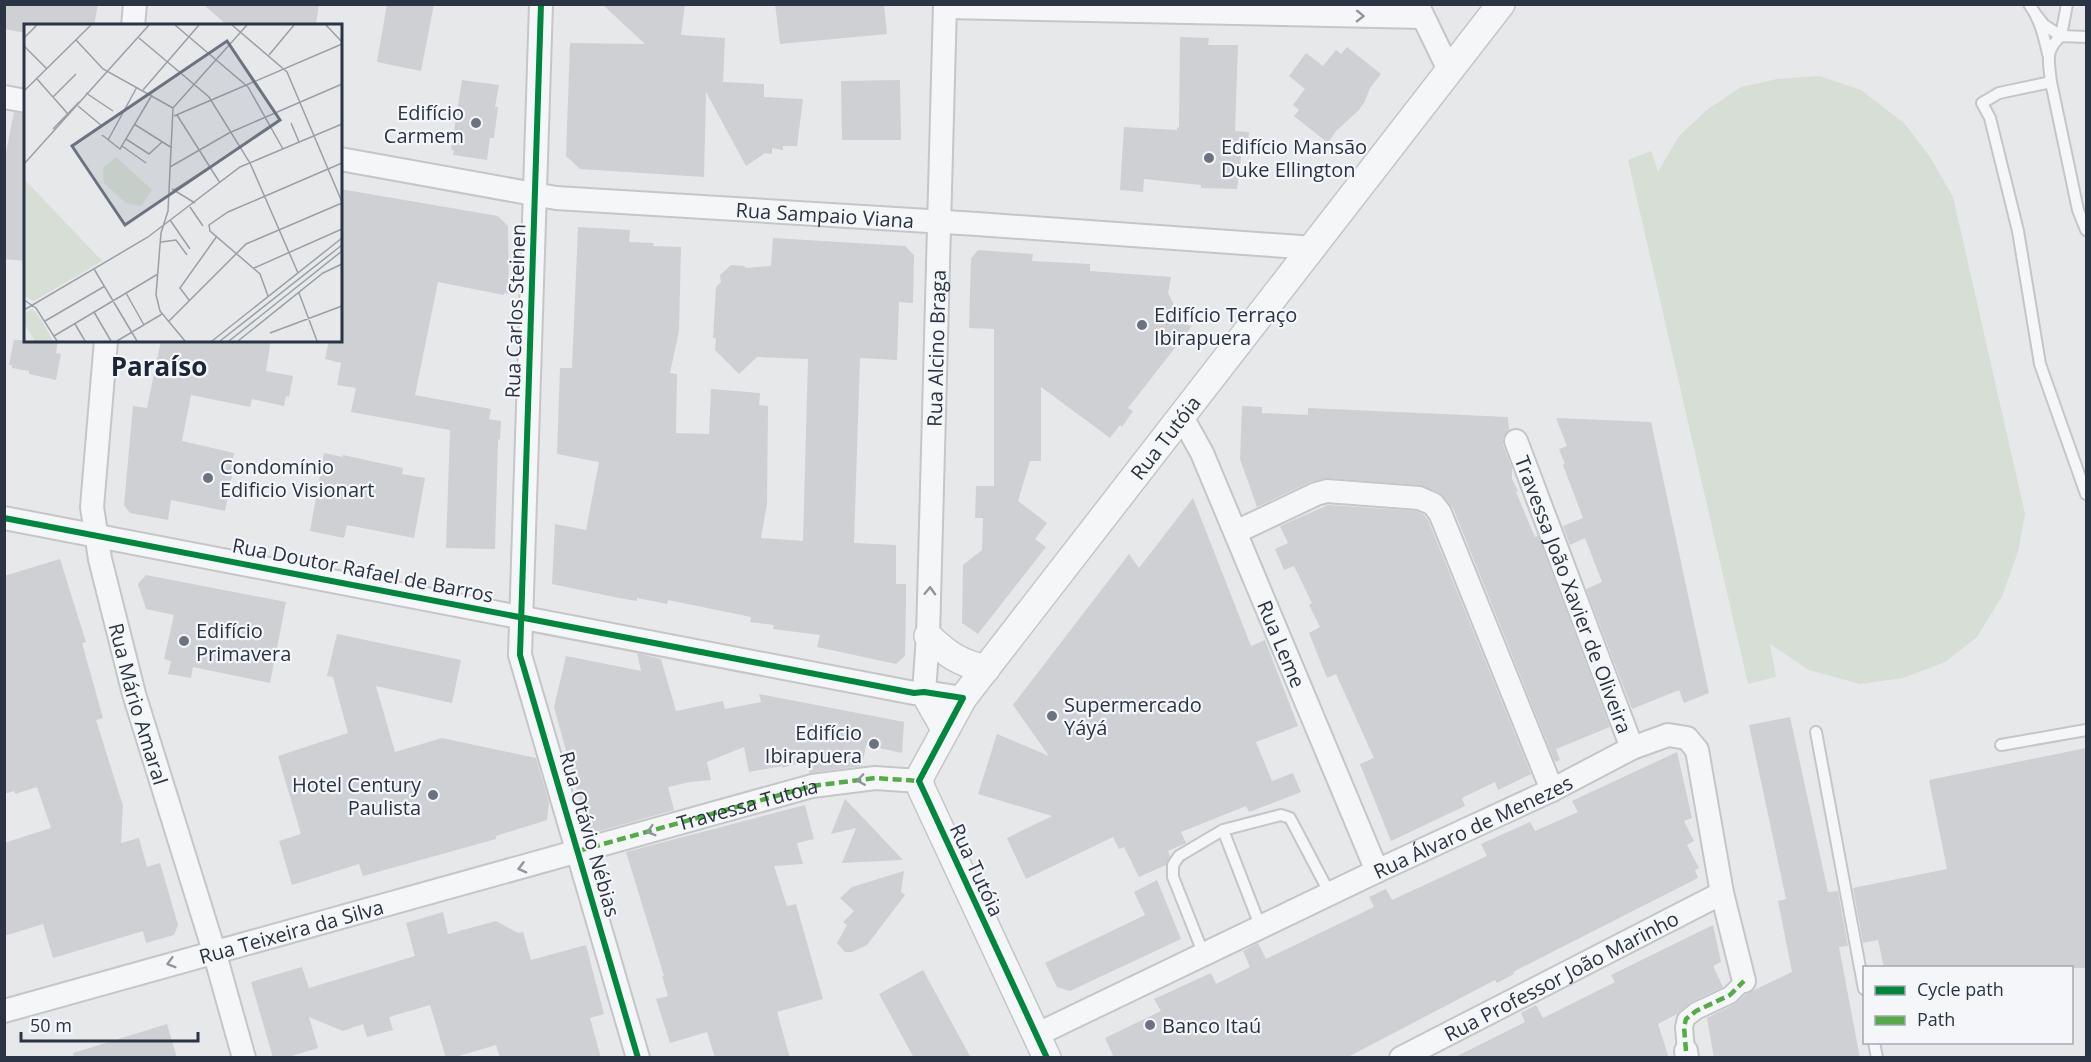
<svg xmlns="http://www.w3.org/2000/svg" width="2091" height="1062" font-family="'Open Sans',sans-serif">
  <rect width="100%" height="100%" fill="#e6e8ea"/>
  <path fill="#d6ded6" d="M1819,76L1861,90L1905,124L1930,157L1953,197L2025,514L2018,552L2002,596L1977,637L1945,662L1903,678L1860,684L1809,670L1770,644L1776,677L1748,684L1628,160L1651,151L1658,172L1679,136L1708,109L1741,87L1777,79Z"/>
  <path fill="#ced0d3" d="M4,4H98L94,26H26V33L4,29Z
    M203,4H319L316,24L311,23L310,26H228Z
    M387,4H434L421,71L377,62Z
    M602,4H685L681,35L725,38L723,82L764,84V97L803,99L797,146H783V150L772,148V154L765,153L746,166L706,92L704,177L580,169L566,156L570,43L645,44Z
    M775,4H884L887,34L780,44Z
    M1180,37L1209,38L1208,45H1238L1235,131L1249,132L1247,150H1242L1237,189L1201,188V185L1144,179L1143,192L1120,190L1124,127L1177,130V127L1179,128Z
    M1347,47L1381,74L1370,88L1365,101L1359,110L1336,131L1328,143L1294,116L1299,110L1293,105L1305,89L1289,76L1306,53L1323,66L1336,50L1341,54Z
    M462,80L499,85L495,107H498L494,138H490L487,160L453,155L454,150H451Z
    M900,80L901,140H842L841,81Z
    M14,112L26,114V261L4,259V162Z
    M340,189L498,216L508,226L509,294L504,293V295L438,282L415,395L491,409L489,419L501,421L500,440L498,439L495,549L446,548L450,430L351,412L356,388L337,385L341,363L325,359L329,340H340Z
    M578,227L630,230L629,242L654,243L653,246L681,247L679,331L670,373L677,374L676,433L709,434L711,389L760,393L759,405L768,406L767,504L761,538L803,541L808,359L757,357L739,374L715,350L716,338H713L716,287L721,282L720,275L731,265L744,266L746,268L771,266L773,238L905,246L914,255L913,303L899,302L897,360L860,358L854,543L896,545V584H906V600L905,656L896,664L817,647L820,635L773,629L774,625L750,622L751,617L668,600L667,604L637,598V601L619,598L552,584L555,524L586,530L599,462L557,454L560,368H572Z
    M978,250L1033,254L1032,261L1090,264V271L1171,277L1168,293L1173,303L1176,322L1192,326L1128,408L1133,411L1122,427L1120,425L1110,438L1041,387V461H1030L1018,501L1047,523L1035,539L1046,547L978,634L962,623L963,565L982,550L983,518H975L976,486H994V329L969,328L971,259Z
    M14,340H58L56,353L61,354L56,380L29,374V371L12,368V365H9Z
    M161,340H271L266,371L293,376L289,397L286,396L284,406L252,399L250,407L191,395L182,441L234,453L233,460L235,461L225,511L171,500L168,520L130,513L124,505L133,406L147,408Z
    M1242,406L1262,407V413L1308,415V408L1508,417L1509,430L1503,438V445L1512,468V479L1518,491L1516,492L1535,537L1538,536L1610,727L1556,749L1560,760L1555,762L1453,508L1439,492L1420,485L1328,478L1310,482L1257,507L1240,459Z
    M1556,418L1651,422L1709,693L1684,703L1679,690L1632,709L1586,589L1602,582L1585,538L1570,545L1563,526L1583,518L1563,465L1565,464L1559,449L1567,446Z
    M324,453L342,457L343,455L403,468L402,474L425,478L414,538L347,525L344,538L310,531Z
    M1193,498L1251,646L1265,640L1298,726L1256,742L1272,781L1293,773L1301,792L1249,812L1246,806L1181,832L1186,843L1168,851L1170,856L1166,865L1139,877L1124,847L1119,849L1113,837L1026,879L1007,838L1052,816L978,794L997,734L1049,756L1013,705L1129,554L1139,568Z
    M1328,505L1416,511L1424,515L1428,520L1531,774L1498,790L1495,782L1462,798L1465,806L1391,841L1360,764L1374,758L1336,674L1327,678L1309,633L1320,627L1309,605L1312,603L1294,566L1284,570L1275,549L1288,543L1280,526Z
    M60,559L86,642L82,643L103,718L96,720L123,806L121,843L139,838L147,867L160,863L178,925L174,935L146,943L143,931L53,958L43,924L4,936V843L51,828L37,787L15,794L14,791L4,794V576Z
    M146,575L286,602L270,683L193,667L191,678L168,674L171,661L164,659L174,615L146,609L138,584Z
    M337,634L461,660L452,703L376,686L395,752L442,738L536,758L549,802L547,820L496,836V839L363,876L359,864L292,885L279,841L301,834L278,756L348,733L333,677L327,676Z
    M637,653L661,659L676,711L723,701L725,709L761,702L759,694L904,722L902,753L866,745L862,766L809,773L811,760L782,768L783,766L749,772L744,747L707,762L711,780L690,782L668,787L674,810L589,834L554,707L566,656L641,671Z
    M1790,717L1828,892L1838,891L1848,946L1839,947L1860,1058H1714L1707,1018L1735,1004L1746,994L1792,972L1778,901L1786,899L1749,725Z
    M2086,748V968H1884L1878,940L1863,943L1853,888L1947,869L1929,780Z
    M1677,752L1692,818L1684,821L1694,841L1687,845L1699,868L1695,870L1698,878L1564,946L1513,972L1514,974L1497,983L1495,980L1346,1058H1114L1105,1038L1161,1011L1154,999L1211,973L1216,984L1250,967L1243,951L1258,943L1266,959L1374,907L1369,897L1386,889L1392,900L1487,856L1481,844L1530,822L1535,831L1578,812L1572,801Z
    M845,799L869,824L903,860L842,863L856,828L831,834Z
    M805,805L814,839L797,843L803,864L774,866L787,906L796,904L823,999L777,1012L790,1058H715L707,1032L670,1043L656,999L668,996L662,976H664L626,852Z
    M904,871L901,892L905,895L867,945L852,952H845L837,943L847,925L843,922L854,911L840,898L852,887Z
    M1157,880L1181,939L1070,991L1057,987L1045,963L1145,915L1134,892Z
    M443,912L448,934L496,921L518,933L523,932L531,960L586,945L604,1014L590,1018L601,1058H500L496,1045L452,1058H446L430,1005L389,1017L393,1030L367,1037L363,1024L343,1031L309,1017L318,1048L285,1058H273L251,982L302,967L309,988L415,956L406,923Z
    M1713,925L1721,962L1713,966L1723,987L1691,1002L1677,1014L1658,1024L1669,1058H1453L1525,1022L1521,1013L1536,1005L1543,1018L1615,982L1611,975Z
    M923,970L971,1058H914L879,994Z
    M167,1024L177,1058H74L73,1053Z"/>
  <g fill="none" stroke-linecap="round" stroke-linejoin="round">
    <defs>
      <path id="service" d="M2029,4C2040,19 2044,36 2048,54
        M2034,12L2044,25L2061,36L2067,4
        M2051,82C2049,61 2044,51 2061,36L2086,37
        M2086,230L2078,210L2051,82L1999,93L1982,103L1990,118L2018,231L2040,364L2086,494
        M1816,732L1864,989
        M2001,745L2086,730
        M1261,928L1223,830L1281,815L1290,818L1330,894
        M1204,955L1173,877V865L1179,856L1223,830
        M1874,1042L1877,1058"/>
      <path id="pedestrian" d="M1686,1051L1684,1027L1686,1019L1696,1011L1730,995L1744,981"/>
      <g id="minor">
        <path d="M541,4L520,655L638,1058"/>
        <path d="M1417,4L1450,72"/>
        <path d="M945,7L1423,17"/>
        <path d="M133,26L135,4"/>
        <path d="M4,97L26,101"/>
        <path id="s1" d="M340,159L556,198L977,224L1314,248"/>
        <path id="s2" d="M106,340L92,507L100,559L134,694L214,951L244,1058"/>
        <path id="s3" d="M1182,417L1202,453L1377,871"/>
        <path id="s4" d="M1516,441L1632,748"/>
        <path d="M4,518L914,693L924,692L963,698"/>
        <path d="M1236,532L1316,494L1327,491L1419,498L1433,504L1440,513L1552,790"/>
        <path id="s5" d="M924,692L928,636L945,4"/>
        <path id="s6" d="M4,1011L812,786L875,778L919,781"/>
        <path id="s7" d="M1036,1035L1377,871L1552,790L1632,748L1668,735L1687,738L1697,750L1722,893L1744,981"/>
        <path d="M1686,1051L1687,1058"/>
        <path id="s8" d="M1401,1058L1722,893"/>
      </g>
      <g id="tertiary">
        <path d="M928,636C948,655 960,663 986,669"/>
        <path d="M924,692L945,729"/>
        <path id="s9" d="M1047,1058L922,790L919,781L922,773L963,698L1501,4"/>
      </g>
    </defs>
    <use href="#service" stroke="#c4c6c8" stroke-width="14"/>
    <use href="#pedestrian" stroke="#c4c6c8" stroke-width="20"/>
    <use href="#minor" stroke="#c4c6c8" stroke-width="26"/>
    <use href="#tertiary" stroke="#c4c6c8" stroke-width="30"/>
    <use href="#service" stroke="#f5f6f7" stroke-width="10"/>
    <use href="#pedestrian" stroke="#f5f6f7" stroke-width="16"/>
    <use href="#minor" stroke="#f5f6f7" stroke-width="22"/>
    <use href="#tertiary" stroke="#f5f6f7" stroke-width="27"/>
    <g stroke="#54ac47" stroke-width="4.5" stroke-dasharray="9 4.5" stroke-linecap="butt">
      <path id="s10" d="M578,851L812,786L875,778L919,781"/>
      <path d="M1686,1051L1684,1027L1686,1019L1696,1011L1730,995L1744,981"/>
    </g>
    <defs>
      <path id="cycleway" d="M541,4L520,655L638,1058
        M4,518L914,693L924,692L963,698L919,781L1047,1058"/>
    </defs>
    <use href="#cycleway" stroke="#f4f6f9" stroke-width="10"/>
    <use href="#cycleway" stroke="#00873e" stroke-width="6"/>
  </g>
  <defs><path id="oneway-chevron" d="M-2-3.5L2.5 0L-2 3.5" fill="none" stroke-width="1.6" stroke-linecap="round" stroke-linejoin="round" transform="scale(1.5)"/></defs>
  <g stroke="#90959e">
    <use href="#oneway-chevron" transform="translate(1360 16) rotate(1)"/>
    <use href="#oneway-chevron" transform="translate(930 591) rotate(-88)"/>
    <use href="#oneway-chevron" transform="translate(861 780) rotate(172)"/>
    <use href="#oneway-chevron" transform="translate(651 831) rotate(164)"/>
    <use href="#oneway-chevron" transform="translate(522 868) rotate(165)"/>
    <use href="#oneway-chevron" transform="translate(171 963) rotate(164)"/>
  </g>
  <g fill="#6c737f" stroke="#f4f6f9" stroke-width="2">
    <circle cx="476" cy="123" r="6"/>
    <circle cx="1209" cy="158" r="6"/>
    <circle cx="1142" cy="325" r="6"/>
    <circle cx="208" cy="478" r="6"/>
    <circle cx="184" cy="641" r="6"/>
    <circle cx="1052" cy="716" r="6"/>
    <circle cx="874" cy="744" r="6"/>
    <circle cx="433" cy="795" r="6"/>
    <circle cx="1150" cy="1025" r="6"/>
  </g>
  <g text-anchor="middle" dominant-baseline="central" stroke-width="4.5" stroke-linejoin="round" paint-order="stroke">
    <g font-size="20" fill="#2b3445" stroke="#f4f6f9" text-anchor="start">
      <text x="464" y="112" text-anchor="end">Edifício<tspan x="464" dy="23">Carmem</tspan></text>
      <text x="1221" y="146">Edifício Mansão<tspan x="1221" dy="23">Duke Ellington</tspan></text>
      <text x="1154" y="314">Edifício Terraço<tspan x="1154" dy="23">Ibirapuera</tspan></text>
      <text x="220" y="466">Condomínio<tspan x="220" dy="23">Edificio Visionart</tspan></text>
      <text x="196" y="630">Edifício<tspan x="196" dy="23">Primavera</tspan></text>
      <text x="1064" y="704">Supermercado<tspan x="1064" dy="23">Yáyá</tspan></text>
      <text x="862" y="732" text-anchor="end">Edifício<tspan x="862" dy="23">Ibirapuera</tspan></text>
      <text x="421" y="784" text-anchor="end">Hotel Century<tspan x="421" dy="23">Paulista</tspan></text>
      <text x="1162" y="1025">Banco Itaú</text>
    </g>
    <g font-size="20" fill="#2b3445" stroke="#f4f6f9">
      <text stroke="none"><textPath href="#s1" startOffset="489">Rua Sampaio Viana</textPath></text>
      <text transform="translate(515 311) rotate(-88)">Rua Carlos Steinen</text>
      <text stroke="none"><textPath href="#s5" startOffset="344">Rua Alcino Braga</textPath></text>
      <text stroke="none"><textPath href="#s9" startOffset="729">Rua Tutóia</textPath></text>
      <text transform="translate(363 570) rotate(11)">Rua Doutor Rafael de Barros</text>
      <text stroke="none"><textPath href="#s4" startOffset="164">Travessa João Xavier de Oliveira</textPath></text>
      <text stroke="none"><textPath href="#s3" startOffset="248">Rua Leme</textPath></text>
      <text stroke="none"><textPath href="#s2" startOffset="370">Rua Mário Amaral</textPath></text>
      <text stroke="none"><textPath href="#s10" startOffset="176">Travessa Tutoia</textPath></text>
      <text stroke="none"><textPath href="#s7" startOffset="484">Rua Álvaro de Menezes</textPath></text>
      <text transform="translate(590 834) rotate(74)">Rua Otávio Nébias</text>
      <text transform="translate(977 870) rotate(65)">Rua Tutóia</text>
      <text stroke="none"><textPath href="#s6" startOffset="298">Rua Teixeira da Silva</textPath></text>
      <text stroke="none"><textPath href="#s8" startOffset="180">Rua Professor João Marinho</textPath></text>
    </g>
    <g font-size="26" font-weight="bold" fill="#1d2536" stroke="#f4f6f9">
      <text x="159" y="366">Paraíso</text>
    </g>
  </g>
  <g transform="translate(24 24)">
    <rect width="318" height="318" fill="#e6e8ea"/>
    <path d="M92,133L128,166L117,182L102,179L80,159L79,144ZM0,155L78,237L10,277L0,272ZM8,285L16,294L29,317H11L0,299V290Z" fill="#d6ded6"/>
    <path fill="none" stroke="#9ba0a8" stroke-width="1.5" d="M151,1L224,63L259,125M208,1L263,48L318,178M302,1L318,18M0,14L13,1M115,14L185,73L226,139L274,249M52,16L79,45L149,84M0,22L23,45M245,31L270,1M13,55L44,90M119,66L175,1M0,67L67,1M62,69L89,87M29,73L52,50M54,82L78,102M149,84L144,187L137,209L132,271L136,287L161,317M149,84L223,1M153,91L196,159M150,92L318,20M267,99L275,118M110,100L148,124M29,105L55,78M78,111L96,125L128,71M102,115L125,130L138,118M84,116L113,63M98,122L122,139M0,140L125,1M146,143L205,109L318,60M148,165L171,179M150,166L186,143M166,183L179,202M146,196L166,225M137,218L152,216L163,231M230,244L318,205M70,245L113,317M102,269L120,301M275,269L293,317M244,272L236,250L186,207L185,201L204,188L318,139M0,276L12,284L33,317M165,276L156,264L193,212M0,286L124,213L216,143L318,100M70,288L87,317M21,297L81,262M144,298L222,220L318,179M51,300L61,317M246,309L318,282M30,312L134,250M93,317L138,290M188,317L318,214M196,317L318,221M205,317L318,227M214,317L299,249L318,240"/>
    <path fill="#6c737f" fill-opacity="0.15" stroke="#6c737f" stroke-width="3" d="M203,17L256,96L101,201L48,122Z"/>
    <rect width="318" height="318" fill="none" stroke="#2b3445" stroke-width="3"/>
  </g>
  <rect width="2091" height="1062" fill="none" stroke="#2b3445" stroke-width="12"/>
  <rect x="1863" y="966" width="210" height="78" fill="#f4f6f9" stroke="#a4a8b1" stroke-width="1.5"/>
  <rect x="1875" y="986" width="30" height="9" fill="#00873e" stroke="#a4a8b1" stroke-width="1.5"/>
  <text x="1917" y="996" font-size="18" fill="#2b3445">Cycle path</text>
  <rect x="1875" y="1016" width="30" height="9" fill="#54ac47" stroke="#a4a8b1" stroke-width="1.5"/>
  <text x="1917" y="1026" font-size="18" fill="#2b3445">Path</text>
  <path d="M21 1032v9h177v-9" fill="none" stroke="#2b3445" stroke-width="3"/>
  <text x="30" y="1032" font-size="18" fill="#2b3445" stroke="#f4f6f9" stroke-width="4.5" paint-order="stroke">50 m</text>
</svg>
